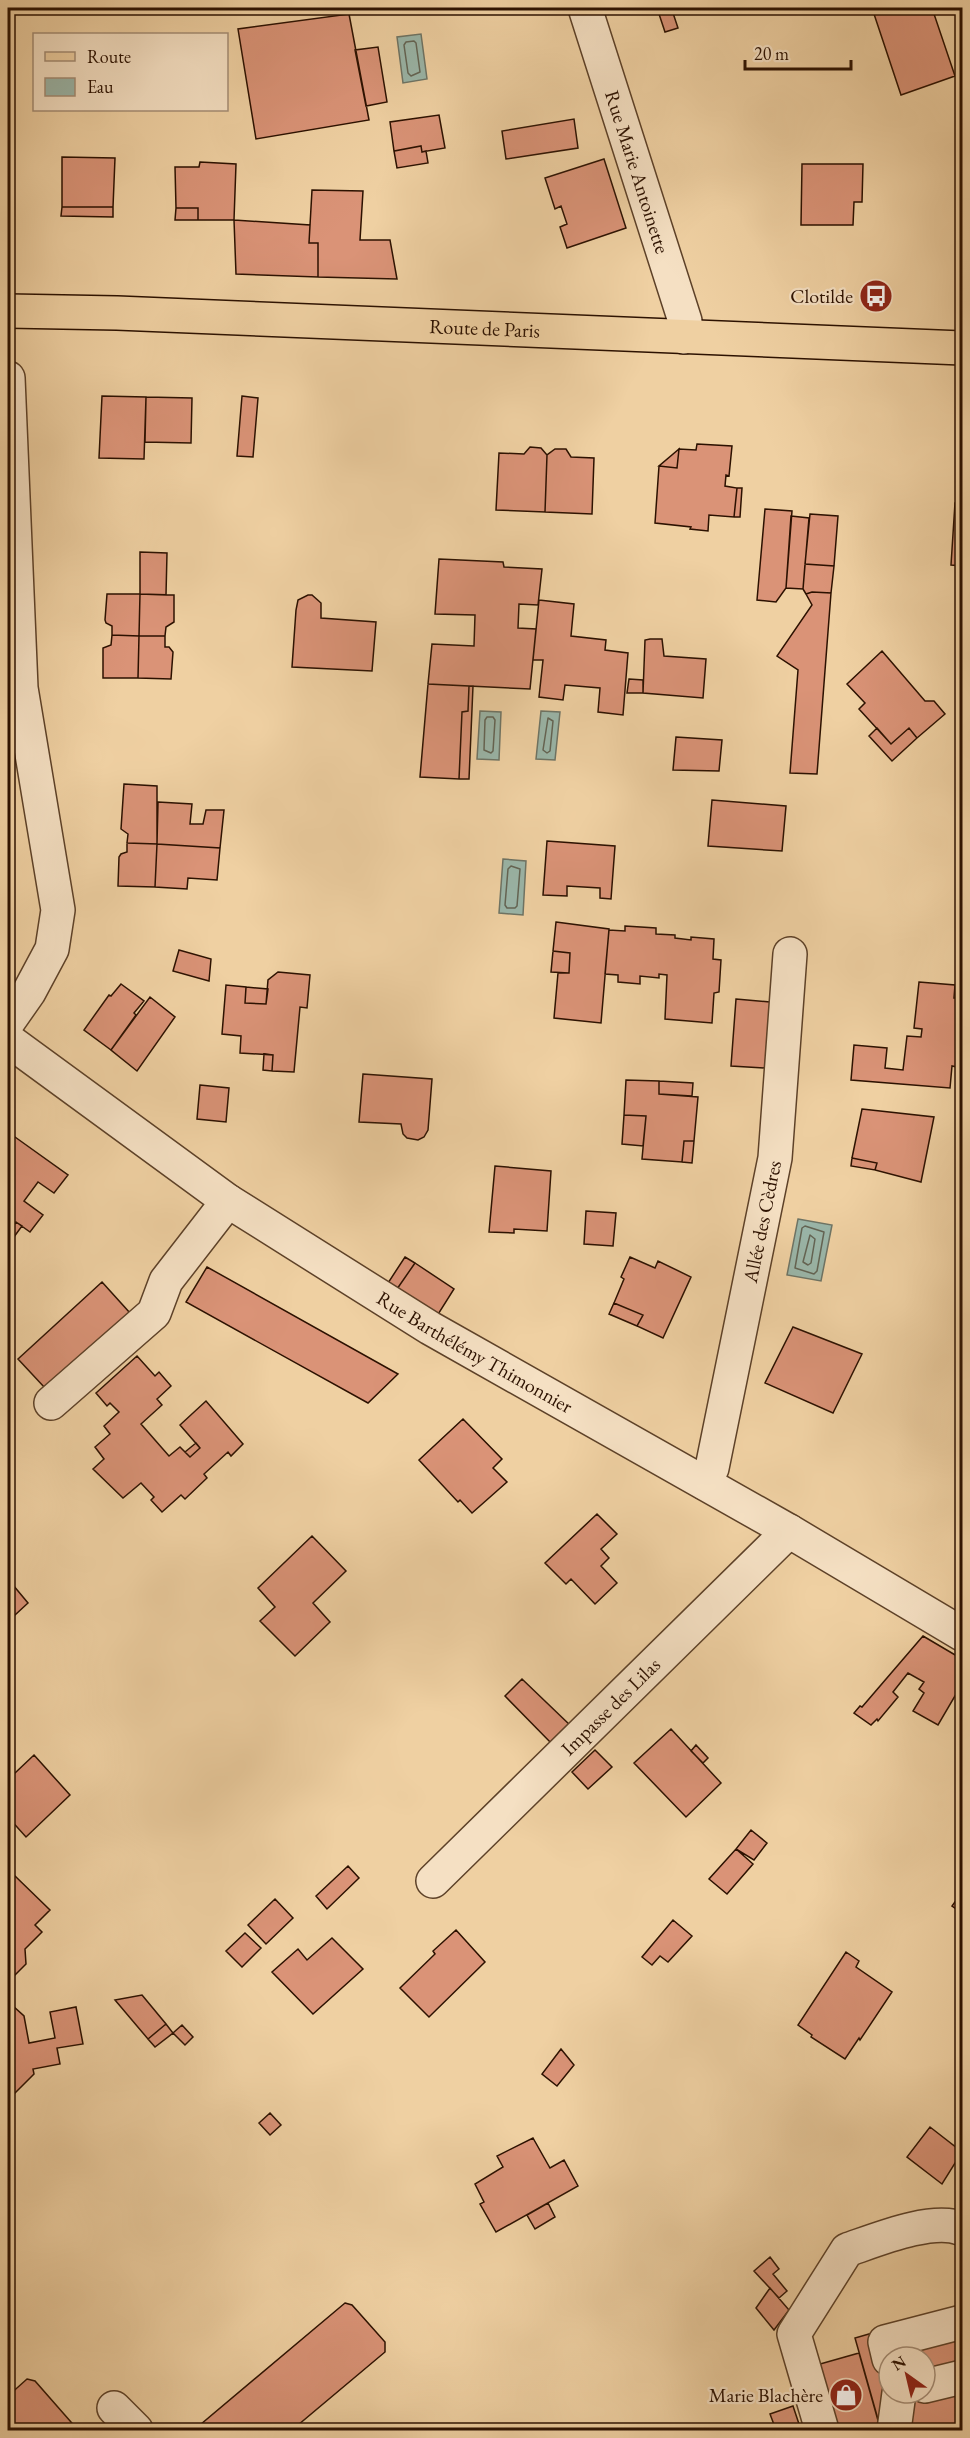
<svg xmlns="http://www.w3.org/2000/svg" width="970" height="2438" font-family="'EB Garamond',serif">
  <rect width="100%" height="100%" fill="#efd0a2"/>
  <filter id="stains"><feTurbulence type="fractalNoise" baseFrequency=".00333" numOctaves="4"/><feColorMatrix values="0 0 0 0 .2 0 0 0 0 .09 0 0 0 0 .02 0 0 0 .5 -.17"/></filter>
  <radialGradient id="worn" r=".72"><stop offset=".6" stop-color="#630" stop-opacity="0"/><stop offset="1" stop-color="#630" stop-opacity=".3"/></radialGradient>
  <path fill="#9ab6a9" stroke="#6e7465" stroke-width="1.5" d="M421,34L427,79L403,83L397,37Z
    M480,711L501,712L499,760L477,759Z
    M541,711L560,712L555,760L536,759Z
    M503,859L526,861L523,915L499,913Z
    M798,1219L832,1225L821,1281L787,1275Z"/>
  <g fill="none" stroke-linecap="round" stroke-linejoin="round">
    <path stroke="#636454" stroke-width="1.5" d="M414,41L416,43L420,72L411,76L408,73L404,45L406,42Z
      M487,717H493L495,720L493,751L491,753L484,750L485,720Z
      M548,718L553,721L550,751L547,753L543,750Z
      M511,866L520,869L517,906L515,908H507L505,905L508,869Z
      M805,1226L824,1232L817,1271L814,1274L795,1268L802,1228Z
      M810,1235L815,1239L811,1263L808,1265L803,1262Z"/>
  </g>
  <path fill="#da9377" stroke="#2c1100" stroke-width="1.5" fill-rule="evenodd" d="M872,8H932L955,76L901,95Z
    M672,10L678,28L665,32L659,14Z
    M349,14L369,120L256,139L238,29Z
    M378,47L387,102L366,106L355,50Z
    M439,115L445,148L422,152L421,146L394,151L390,122Z
    M574,119L578,148L506,159L502,131Z
    M421,146L422,152L426,151L428,163L397,168L394,151Z
    M62,157L115,158L113,207H62Z
    M604,159L626,228L567,248L560,227L567,224L561,206L555,209L545,178Z
    M200,162L236,164L234,220H198V208H176L175,167H199Z
    M802,164H863L862,202H854L853,225H801Z
    M312,190L363,191L360,240H390L397,279L318,277V243H309Z
    M62,207H113V217L61,216Z
    M176,208H198V220H175Z
    M234,220L310,225L309,243H318V277L236,274Z
    M102,396L146,397L144,459L99,458Z
    M242,396L258,398L253,457L237,456Z
    M146,397L192,398L191,443L145,442Z
    M697,444L732,446L729,476L726,475L725,486L737,488L734,517L709,515L708,531L690,529L691,527L655,523L659,466L677,468L679,449L696,450Z
    M530,447L541,448L547,455L545,512L496,510L499,453L524,454Z
    M555,449H566L571,457L594,458L592,514L545,512L547,455Z
    M679,449L677,468L659,466Z
    M737,488H742L740,517H734Z
    M955,503L962,504V566L951,565Z
    M765,509L792,511L786,588L776,602L757,600Z
    M810,514L838,516L834,566L805,564Z
    M791,516L809,518L803,589L786,588Z
    M140,552L167,553L166,595L140,594Z
    M439,559L503,562L504,567L542,569L538,605L519,604L518,628L536,629L530,689L428,684L432,644L474,646L475,615L435,614Z
    M805,564L834,566L831,593L812,592L806,594L803,589Z
    M812,592L831,593L817,774L790,773L798,670L777,656L812,605L806,594Z
    M107,594H140L139,636L112,635V626L106,623L105,620Z
    M140,594L174,595V622L166,627L165,636H139Z
    M308,595H312L321,603V618L376,622L372,671L292,667L296,610L298,600Z
    M539,600L574,604L571,636L606,640L605,650L628,653L623,715L598,712L600,688L565,685L563,700L539,697L543,660H533Z
    M112,635L139,636L138,678H103V648L111,645Z
    M139,636H165V647H169L173,652L171,679L138,678Z
    M650,639H662L664,656L706,659L703,698L643,693L645,640Z
    M882,651L925,701H934L945,714L917,738L909,728L891,744L859,709L865,703L847,684Z
    M629,679L643,680V693H627Z
    M428,684L469,686L468,711L462,712L459,779L420,777Z
    M469,686H473L469,779H459L462,712L468,711Z
    M877,728L891,744L909,728L917,738L892,761L869,736Z
    M676,737L722,740L719,771L673,770Z
    M124,784L157,786V844L127,843L128,834L121,829Z
    M712,800L786,806L782,851L708,846Z
    M158,802L192,804L190,824H203L206,810H224L220,848L157,844Z
    M547,841L615,846L611,899L600,898V888L567,886V896L543,895Z
    M127,843L157,844L155,887L118,886L119,857L121,854L127,852Z
    M157,844L220,848L217,880L188,878L187,889L155,887Z
    M556,922L609,929L601,1023L554,1018L558,973H569L570,953L553,951Z
    M625,926L656,928V934L675,935V938L691,940V937L714,939L713,959L721,960L719,992L714,993L712,1023L665,1019L667,975L659,974V978L640,976V984L618,982V975L605,974L609,930L625,931Z
    M179,950L211,959L209,981L173,971Z
    M553,951L570,953L569,973L551,972Z
    M278,972L310,975L307,1008L300,1007L294,1072L272,1071L273,1055L240,1053L241,1036L222,1034L226,985L246,987L245,1003L266,1004L268,980Z
    M919,982L955,985L954,998H962V1068L952,1066L950,1088L851,1080L854,1045L887,1048L885,1068L903,1070L907,1036L921,1037L922,1029L914,1028Z
    M121,984L144,1001L134,1013L136,1015L111,1050L84,1030L109,995L111,996Z
    M246,987L268,989L266,1004L245,1003Z
    M150,997L175,1017L137,1071L111,1050Z
    M736,999L770,1002L765,1068L731,1066Z
    M264,1054L273,1055L272,1071L263,1070Z
    M363,1074L432,1079L428,1130L424,1137L418,1140L407,1138L403,1134L401,1124L359,1122Z
    M626,1080L659,1081V1094L698,1097L694,1141H684L682,1162L642,1159L646,1116L624,1115Z
    M659,1081L693,1083L692,1096L659,1094Z
    M200,1085L229,1088L226,1122L197,1119Z
    M862,1109L934,1117L921,1182L875,1170L877,1163L852,1158Z
    M624,1115L646,1116L643,1146L622,1144Z
    M8,1132L68,1175L54,1193L38,1182L24,1201L43,1215L30,1232L16,1222L8,1234Z
    M684,1141H694L692,1163L682,1162Z
    M852,1158L877,1163L875,1170L851,1166Z
    M495,1166L551,1171L547,1231L514,1229V1233L489,1232Z
    M586,1211L616,1213L613,1246L584,1244Z
    M16,1222L22,1226L11,1241L8,1238V1234Z
    M405,1257L415,1263L397,1289L388,1283Z
    M630,1257L655,1268L658,1261L691,1277L663,1338L637,1326L643,1315L614,1303L624,1279L621,1277Z
    M415,1263L454,1289L437,1316L397,1289Z
    M207,1267L398,1374L368,1403L186,1302Z
    M102,1282L130,1313L45,1388L18,1359Z
    M614,1303L643,1315L637,1326L609,1314Z
    M793,1327L862,1354L833,1413L765,1383Z
    M137,1356L155,1376L159,1372L171,1386L157,1399L162,1405L141,1424L169,1456L180,1447L190,1457L200,1448L180,1425L206,1401L243,1444L231,1456L228,1452L204,1474L207,1478L185,1499L181,1495L162,1512L151,1500L154,1497L141,1483L123,1498L93,1469L104,1459L95,1447L110,1434L104,1426L119,1412L110,1403L107,1406L96,1393Z
    M463,1419L502,1459L493,1468L507,1482L472,1513L460,1500L458,1502L419,1460Z
    M196,1443L200,1448L190,1457L185,1452Z
    M597,1514L617,1534L601,1549L609,1558L601,1566L617,1583L595,1604L571,1579L566,1584L545,1563Z
    M312,1536L346,1571L313,1603L330,1622L295,1656L260,1621L275,1607L258,1588Z
    M8,1579L28,1603L15,1615L12,1612L8,1617Z
    M923,1636L962,1659V1684L938,1725L913,1711L924,1693L919,1689L924,1682L908,1673L893,1692L898,1697L878,1721L877,1719L871,1725L854,1713L860,1706L862,1707Z
    M522,1679L572,1727L553,1745L505,1696Z
    M671,1729L721,1783L686,1817L634,1763Z
    M696,1745L708,1758L703,1763L691,1751Z
    M595,1750L612,1767L588,1789L572,1772Z
    M34,1755L70,1795L26,1837L8,1817V1766L15,1773Z
    M751,1830L767,1843L754,1860L736,1849Z
    M736,1849L753,1864L727,1894L709,1879Z
    M348,1866L359,1878L327,1909L316,1896Z
    M14,1875L50,1910L35,1925L42,1932L25,1949L26,1964L8,1982V1882Z
    M962,1892V1913L952,1906Z
    M275,1899L293,1918L266,1944L248,1925Z
    M673,1920L692,1936L668,1962L660,1956L652,1965L642,1957Z
    M456,1930L485,1962L429,2017L400,1988L435,1954L433,1951Z
    M245,1933L261,1948L242,1967L226,1951Z
    M332,1938L363,1969L313,2014L272,1972L298,1949L307,1960Z
    M846,1952L859,1961L856,1967L892,1992L860,2040L859,2038L845,2059L811,2037L812,2035L798,2025Z
    M142,1995L166,2024L148,2039L115,2000Z
    M13,2006L24,2016L29,2043L55,2038L50,2012L76,2007L83,2044L57,2048L60,2064L33,2069L34,2074L8,2100V2011Z
    M166,2024L173,2033L155,2047L148,2039Z
    M182,2025L193,2037L185,2045L173,2033Z
    M561,2049L574,2065L557,2086L542,2074Z
    M270,2113L281,2125L270,2135L259,2123Z
    M930,2127L962,2152L942,2184L907,2157Z
    M533,2138L550,2168L564,2160L578,2186L496,2232L480,2204L484,2202L475,2184L503,2167L497,2156Z
    M548,2203L555,2217L535,2229L527,2215Z
    M770,2257L779,2269L773,2274L787,2291L779,2298L754,2271Z
    M770,2288L789,2310L774,2330L756,2308Z
    M345,2303L352,2305L385,2342V2352L292,2430H194Z
    M962,2307V2430H881L855,2338ZM889,2357H925V2393H889Z
    M859,2353L879,2424L857,2430H831L813,2366Z
    M27,2379L35,2381L78,2430H8V2396Z
    M793,2406L801,2430H776L770,2414Z"/>
  <g fill="none" stroke-linecap="round" stroke-linejoin="round">
    <defs>
      <g id="minor">
        <path id="s1" d="M585,8L685,321L684,337"/>
        <path d="M8,378L21,688L58,910L52,949L29,992L8,1022"/>
        <path id="s2" d="M8,1040L228,1201L430,1328L789,1531L962,1634"/>
        <path d="M51,1403L154,1313L166,1281L228,1201"/>
        <path id="s3" d="M705,1483L712,1468L775,1158L790,954"/>
        <path id="s4" d="M433,1881L789,1531"/>
        <path d="M889,2359L885,2342L962,2322"/>
        <path d="M925,2386L962,2377"/>
        <path d="M114,2408L136,2430"/>
        <path d="M822,2430L794,2334L847,2250C876,2240 934,2216 962,2229"/>
        <path d="M894,2430L899,2393"/>
      </g>
      <g id="major">
        <path id="s5" d="M8,311L117,313L962,348"/>
      </g>
    </defs>
    <use href="#minor" stroke="#5d4128" stroke-width="36"/>
    <use href="#major" stroke="#2c1100" stroke-width="36"/>
    <use href="#minor" stroke="#f5e0c3" stroke-width="33"/>
    <use href="#major" stroke="#efd0a2" stroke-width="33"/>
  </g>
  <defs>
    <symbol id="bus-disc" viewBox="-11 -11 22 22"><circle r="9.5" fill="#8f2418" stroke="#f5e0c3"/><path d="M-5-6H5V4H4V6H2V4H-2V6H-4V4H-5ZM-3.5-4V0h7V-4ZM-3.5 1.2v1.5H-2V1.2ZM2 1.2v1.5H3.5V1.2Z" fill="#fff"/></symbol>
    <symbol id="shop-disc" viewBox="-11 -11 22 22"><circle r="9.5" fill="#8f2418" stroke="#f5e0c3"/><path d="M-5-2.5h2.3a2.7 3.5 0 0 1 5.4 0H5L5.5 6h-11ZM-1.5-2.5h3a1.5 2.3 0 0 0-3 0Z" fill="#fff"/></symbol>
  </defs>
  <g fill-rule="evenodd">
    <use href="#bus-disc" x="857" y="277" width="38" height="38"/>
    <use href="#shop-disc" x="827" y="2376" width="38" height="38"/>
  </g>
  <g text-anchor="middle" dominant-baseline="central" stroke-width="4.5" stroke-linejoin="round" paint-order="stroke">
    <g font-size="20" fill="#2c1100" stroke="#f5e0c3">
      <text stroke="none"><textPath href="#s1" startOffset="172">Rue Marie Antoinette</textPath></text>
      <text stroke="none"><textPath href="#s5" startOffset="477">Route de Paris</textPath></text>
      <text stroke="none"><textPath href="#s3" startOffset="268">Allée des Cèdres</textPath></text>
      <text stroke="none"><textPath href="#s2" startOffset="562">Rue Barthélémy Thimonnier</textPath></text>
      <text stroke="none"><textPath href="#s4" startOffset="249">Impasse des Lilas</textPath></text>
    </g>
    <g font-size="20" fill="#2c1100" stroke="#f5e0c3" text-anchor="end">
      <text x="853" y="296">Clotilde</text>
      <text x="823" y="2395">Marie Blachère</text>
    </g>
  </g>
  <rect width="970" height="2438" fill="none" stroke="#efd0a2" stroke-width="30"/>
  <rect x="9" y="9" width="952" height="2420" fill="none" stroke="#2c1100" stroke-width="3"/>
  <rect x="15" y="15" width="940" height="2408" fill="none" stroke="#2c1100" stroke-width="1.5"/>
  <rect x="33" y="33" width="195" height="78" fill="#f5e0c3" stroke="#a58d75" stroke-width="1.5"/>
  <rect x="45" y="52" width="30" height="9" fill="#efd0a2" stroke="#a58d75" stroke-width="1.5"/>
  <text x="87" y="63" font-size="18" fill="#2c1100">Route</text>
  <rect x="45" y="78" width="30" height="18" fill="#9ab6a9" stroke="#a58d75" stroke-width="1.5"/>
  <text x="87" y="93" font-size="18" fill="#2c1100">Eau</text>
  <g transform="translate(907 2375) rotate(326)"><circle r="28" fill="#f5e0c3" stroke="#a58d75" stroke-width="1.5"/>
  <path d="M0-4.5L10 22L0 15L-10 22Z" fill="#8f2418"/>
  <text y="-9" font-size="16" font-weight="bold" text-anchor="middle" fill="#2c1100">N</text>
  </g>
  <path d="M745 60v9h106v-9" fill="none" stroke="#2c1100" stroke-width="3"/>
  <text x="754" y="60" font-size="18" fill="#2c1100" stroke="#f5e0c3" stroke-width="4.5" paint-order="stroke">20 m</text>
  <rect width="100%" height="100%" filter="url(#stains)"/>
  <rect width="100%" height="100%" fill="url(#worn)"/>
</svg>
